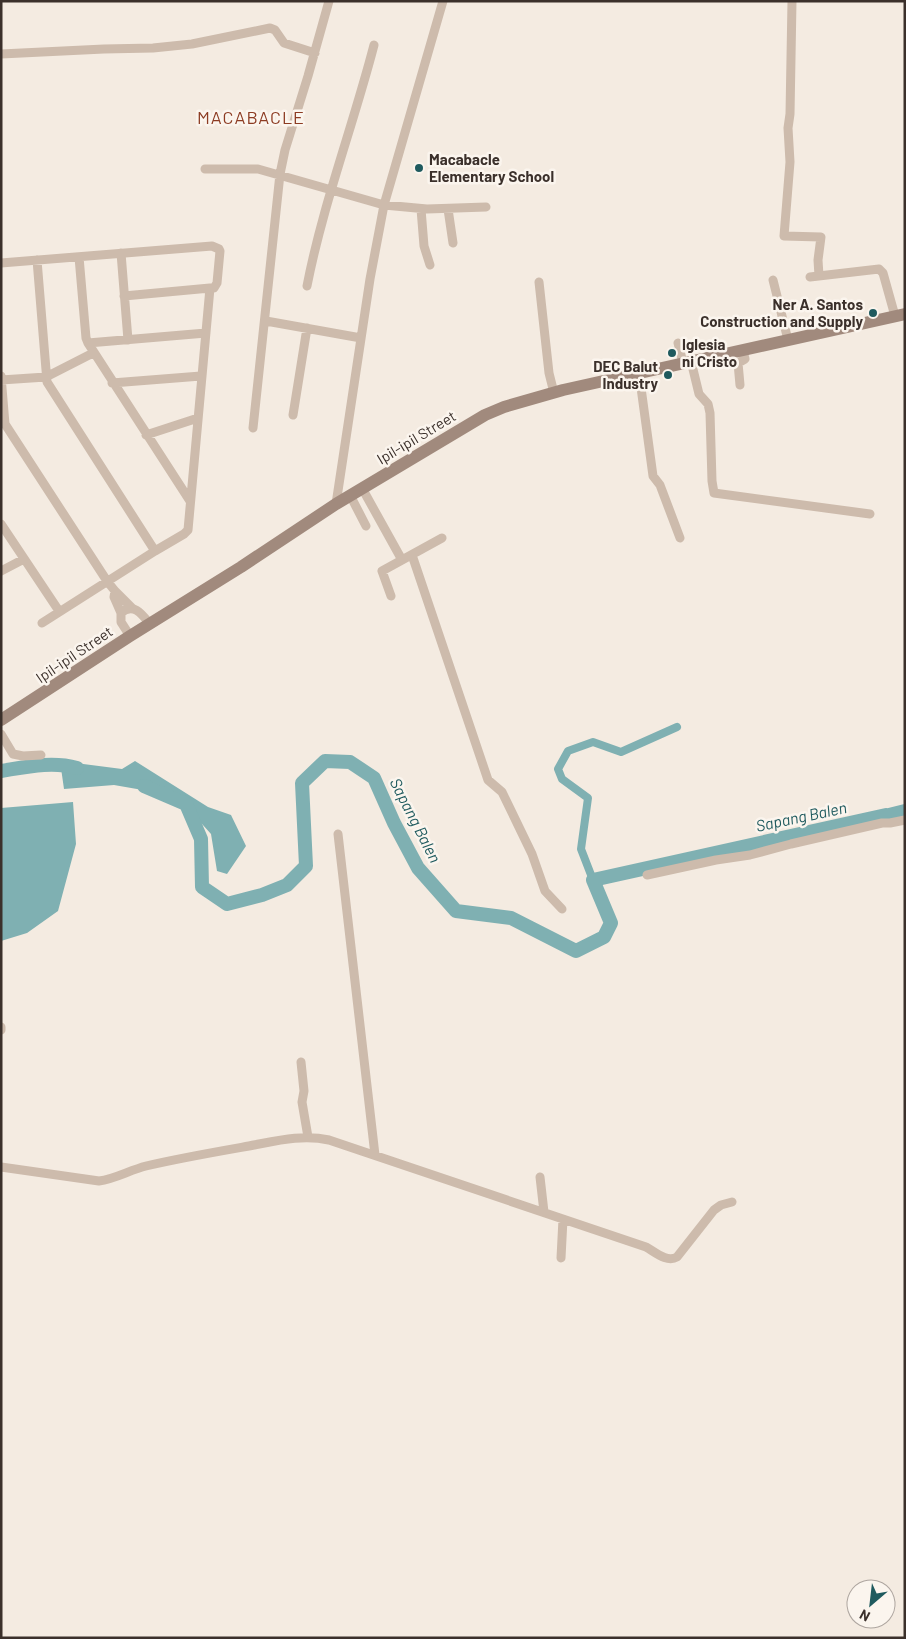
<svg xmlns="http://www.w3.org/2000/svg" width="906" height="1639" font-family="Barlow,sans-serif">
  <rect width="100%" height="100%" fill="#f4ebe1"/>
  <path fill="#7fb0b2" d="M60,761L122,769L135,761L208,807L231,815L246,846L227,874L217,871L211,834L177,796L114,785L64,789Z
    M73,802L76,844L58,911L27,933L1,941V808Z"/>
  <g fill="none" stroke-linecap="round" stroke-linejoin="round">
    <path stroke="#7fb0b2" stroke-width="2.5" d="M611,923H613"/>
    <path stroke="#7fb0b2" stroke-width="8" d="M593,880L581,849L588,798L562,779L558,769L568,751L593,742L621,752L677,727"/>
    <path stroke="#7fb0b2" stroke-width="14" d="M1,771C26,767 52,761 77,768
      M144,786L186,804L201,839L202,887L227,904L262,895L287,885L306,866L302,783L325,761L350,762L374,778L394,823L418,868L456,911L511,918L576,951L604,937L611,923L593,880L886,815
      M889,815L905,811"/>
    <path stroke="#cdbbac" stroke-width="9" d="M792,1L790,114L788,128L790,162L784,236L821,237L818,260L819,276
      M1,54L104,49L153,48L192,44L270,28L275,30L284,43L315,53
      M205,169H258L384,205L427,209L486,207
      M421,209L424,246L430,265
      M448,209L453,243
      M121,253L128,340
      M79,257L86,338L88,343L190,501
      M37,260L47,382L155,551
      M1,263L212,246L219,249L220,251L217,283L214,288H210L188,530L184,534L155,551L42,623
      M810,277L879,269L883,273L895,316
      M773,280L788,340
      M539,282L549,373L554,393
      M307,286C323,204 353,126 374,45
      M124,296L210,288
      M266,321L361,338
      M88,343L206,333
      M678,343L683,363
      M691,361L699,394L708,404L710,413L712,481L714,493L870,514
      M639,373L653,476L660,485L680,538
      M1,376L5,424L107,581L115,591
      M1,380L46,377L93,353
      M112,383L201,376
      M740,385L738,363L745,359L743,350
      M293,415L307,328
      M253,428L280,174L285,150L308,76L329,1
      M146,435L198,418
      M362,488L402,560
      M350,495L366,526
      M336,504L370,279L384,205L443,1
      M1,524L59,611
      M412,555L488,780L502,792L532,854L545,891L562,909
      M1,571L24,559
      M391,596L382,571L442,538
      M121,613L114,597L115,591L132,608
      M130,636L121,622V613C133,602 142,614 149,623
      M1,734L13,754L23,756L41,755
      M338,834L375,1155
      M647,875L716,860L750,855L791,844L882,823H890L905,820
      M1,1027V1030
      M301,1062L304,1091L302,1102L308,1137
      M1,1167L99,1181C115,1179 130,1170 146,1166C180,1158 215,1152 249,1146C276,1141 302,1134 329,1140L646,1247C655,1252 667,1263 677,1257L714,1210L721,1205L732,1202
      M540,1177L544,1212
      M561,1258L563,1219"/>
    <path stroke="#a18a7d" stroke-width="12" d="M1,720L130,636L241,567L336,504L485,415L504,407L563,390L905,314"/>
  </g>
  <g fill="#1f5a5e" stroke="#fbf5ee" stroke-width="2">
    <circle cx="419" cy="168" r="5"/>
    <circle cx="873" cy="313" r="5"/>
    <circle cx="672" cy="353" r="5"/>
    <circle cx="668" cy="375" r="5"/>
  </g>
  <g text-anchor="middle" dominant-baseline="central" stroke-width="5" stroke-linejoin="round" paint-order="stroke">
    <g font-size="15" font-weight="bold" fill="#3b302b" stroke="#fbf5ee" text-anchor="start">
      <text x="429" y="159">Macabacle<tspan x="429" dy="17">Elementary School</tspan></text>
      <text x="863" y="304" text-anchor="end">Ner A. Santos<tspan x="863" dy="17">Construction and Supply</tspan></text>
      <text x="682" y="344">Iglesia<tspan x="682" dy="17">ni Cristo</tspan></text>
      <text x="658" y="366" text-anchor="end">DEC Balut<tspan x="658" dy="17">Industry</tspan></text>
    </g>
    <g font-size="15" fill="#3b302b" stroke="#fbf5ee">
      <text transform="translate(416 437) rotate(-31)">Ipil-ipil Street</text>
      <text transform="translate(74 654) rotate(-34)">Ipil-ipil Street</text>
    </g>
    <g font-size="16" font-style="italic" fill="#1f5a5e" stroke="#fbf5ee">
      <text transform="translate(801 816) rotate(-12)">Sapang Balen</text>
      <text transform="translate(416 820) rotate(63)">Sapang Balen</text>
    </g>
    <g font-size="18" letter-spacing="1" fill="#8c3b22" stroke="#fbf5ee">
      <text x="251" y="117">MACABACLE</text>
    </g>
  </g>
  <rect width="906" height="1639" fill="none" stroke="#3b302b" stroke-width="5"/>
  <g transform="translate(871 1604) rotate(208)"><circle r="24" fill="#fbf5ee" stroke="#aea6a0"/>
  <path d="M0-4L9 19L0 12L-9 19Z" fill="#1f5a5e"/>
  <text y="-8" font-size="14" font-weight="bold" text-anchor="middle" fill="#3b302b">N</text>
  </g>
</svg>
